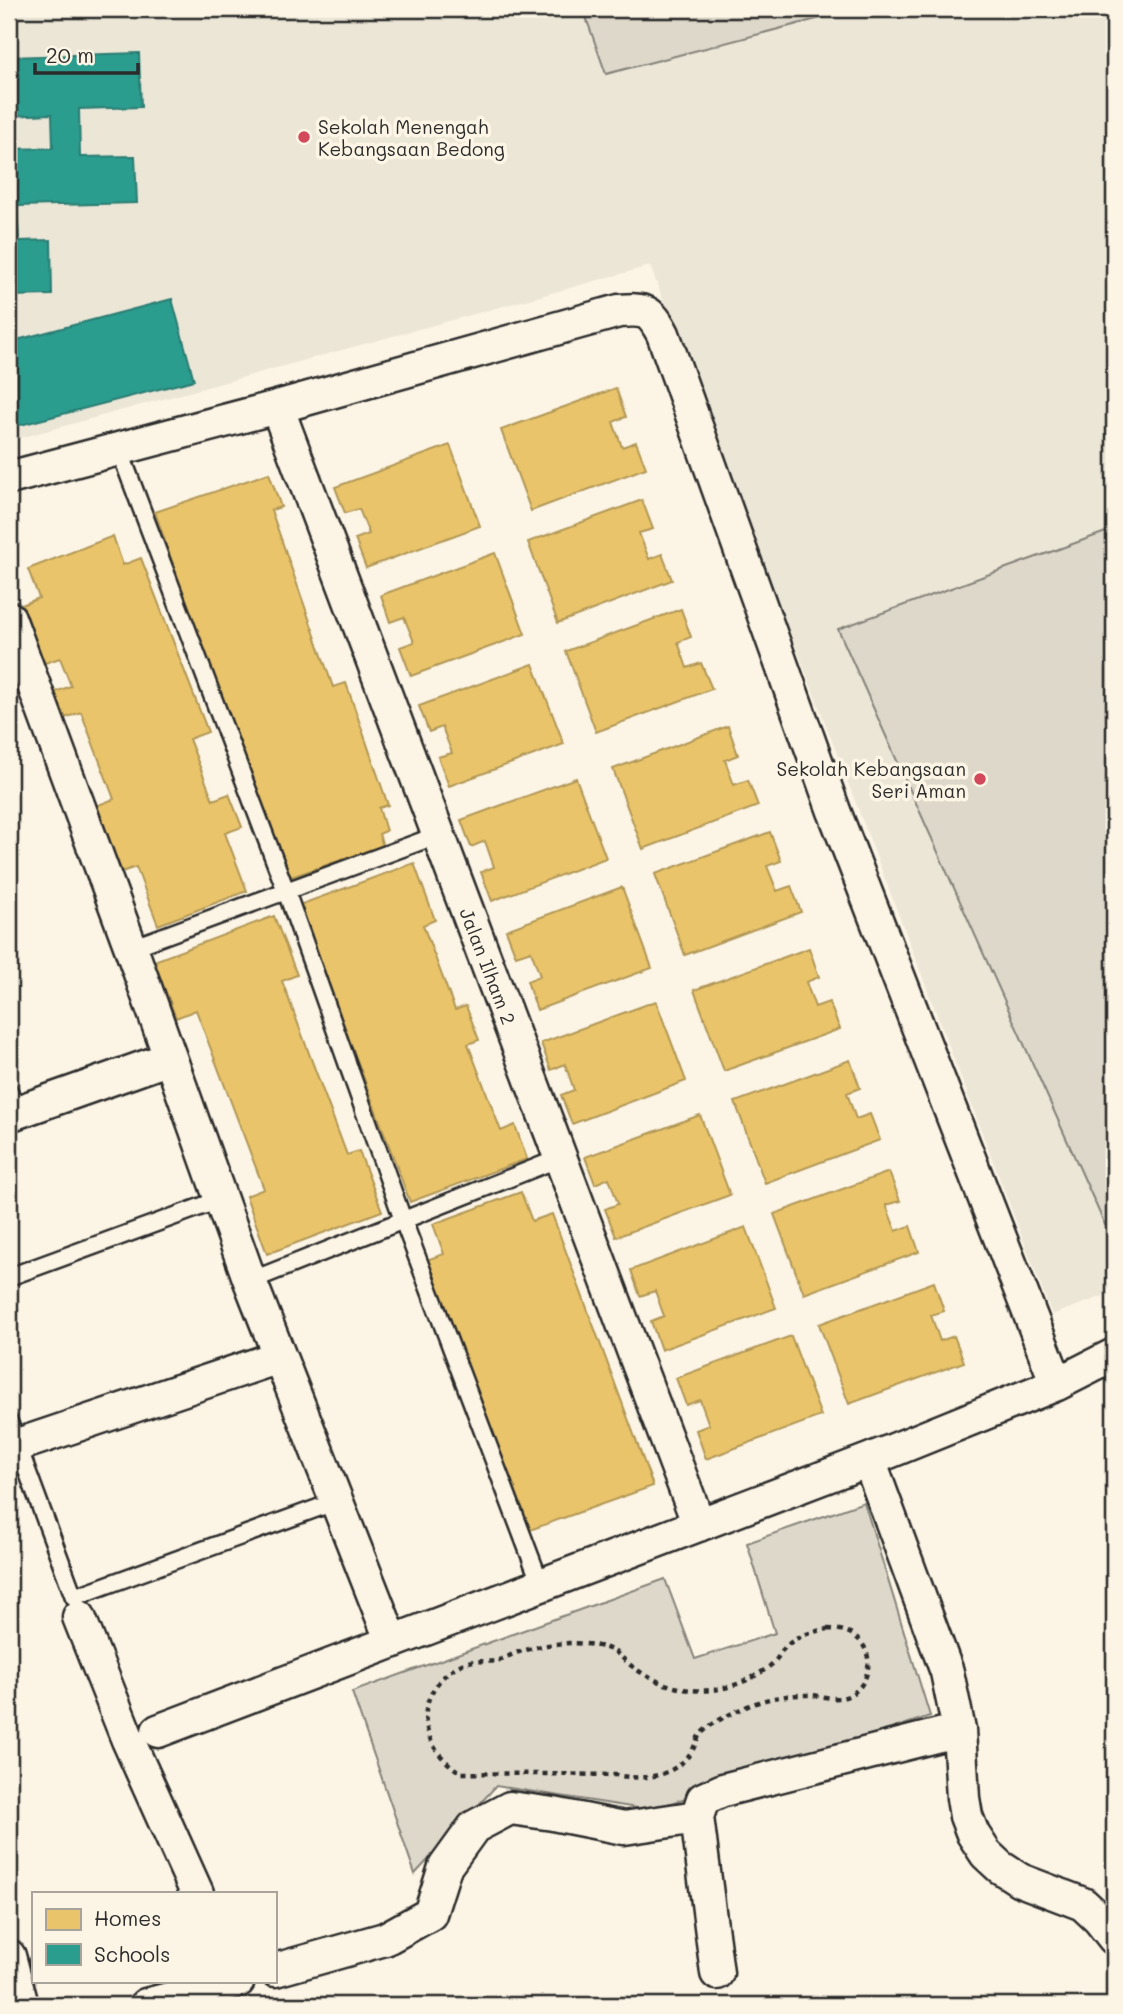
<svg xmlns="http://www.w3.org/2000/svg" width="1123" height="2014" font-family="Mali,sans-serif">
  <rect width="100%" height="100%" fill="#fcf5e5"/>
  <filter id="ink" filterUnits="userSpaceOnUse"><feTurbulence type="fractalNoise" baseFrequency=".0143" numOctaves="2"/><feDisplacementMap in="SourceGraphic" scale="14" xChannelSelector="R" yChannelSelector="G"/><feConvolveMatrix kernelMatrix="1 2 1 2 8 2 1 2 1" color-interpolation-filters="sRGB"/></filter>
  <g filter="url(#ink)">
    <path fill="#ece6d7" d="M9,9H1114V1292L1052,1315L650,266L9,441Z"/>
    <path fill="#ded8ca" stroke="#84827a" stroke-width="2" d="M583,9H855L606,74Z
      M1114,529V1222L1105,1225L838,629Z
      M864,1502L930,1716L650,1810L496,1786L415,1874L352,1692L665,1579L695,1659L775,1633L747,1543Z"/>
    <path fill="#e9c46a" stroke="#b09657" stroke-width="2" d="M616,388L626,417L613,422L622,447L636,442L646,468L531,511L501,430Z
      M450,445L480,526L366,568L355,539L369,534L359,509L345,513L335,487Z
      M269,473L281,507L271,510L333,687L346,683L388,805L379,808L386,831L379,834L383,846L282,880L155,512Z
      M642,500L653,529L639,533L649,559L662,554L672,580L558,623L528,542Z
      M113,536L123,565L141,558L208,732L189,739L213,800L229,794L242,827L225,833L247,891L158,925L136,867L113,875L88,809L114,799L81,712L65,718L55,692L71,686L60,658L36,666L14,608L39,598L28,569Z
      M495,553L525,634L411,676L400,647L414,642L404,617L390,622L381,595Z
      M681,609L691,637L678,642L687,668L701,663L712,689L596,732L566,651Z
      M533,664L564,744L449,786L438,757L452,753L442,727L429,732L419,706Z
      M728,726L738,755L725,760L734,785L748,780L758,806L643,849L613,769Z
      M576,778L606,858L492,901L481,872L494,867L485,841L471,847L461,820Z
      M770,832L781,861L767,866L777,891L791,886L801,912L685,955L655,874Z
      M414,863L435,920L423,925L455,1010L466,1006L479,1040L468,1044L501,1131L515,1125L527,1159L410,1202L299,905Z
      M622,887L652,968L537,1010L527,981L540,976L531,951L516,956L506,930Z
      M274,916L297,975L282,981L347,1155L359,1151L382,1211L267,1254L246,1196L264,1189L196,1010L176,1018L154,961Z
      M809,948L819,977L806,982L815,1007L829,1002L840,1029L724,1071L694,990Z
      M656,1001L686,1081L572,1124L561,1095L574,1090L565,1064L551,1070L541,1043Z
      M850,1060L860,1088L847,1093L856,1119L870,1114L880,1140L765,1183L735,1102Z
      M700,1115L730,1195L616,1237L605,1209L618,1204L609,1178L595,1184L585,1157Z
      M889,1172L900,1201L886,1205L896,1231L910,1226L919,1252L804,1294L774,1214Z
      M521,1192L532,1221L552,1214L653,1486L527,1531L426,1260L444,1254L433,1224Z
      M746,1227L776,1308L661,1350L651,1321L664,1316L655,1291L640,1296L631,1270Z
      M934,1282L944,1311L931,1315L940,1341L954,1336L964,1362L849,1404L819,1324Z
      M791,1336L821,1416L706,1459L696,1430L709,1425L700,1400L686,1405L676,1378Z"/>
    <path fill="#2a9d8f" stroke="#2a7b71" stroke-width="2" d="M139,53L141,107L79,109L80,157L135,156L137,203L17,206L19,241L51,240L52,295L9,296V149L53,148L52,114L9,116V57Z
      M172,299L194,380L9,428V342Z"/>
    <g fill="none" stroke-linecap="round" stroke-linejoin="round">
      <defs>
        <path id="service" d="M119,449L286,891L403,1220L541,1585
          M131,948L438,835
          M9,1091L17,1112
          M9,1277L219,1200
          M250,1281L560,1158
          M9,1422L74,1597L337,1501"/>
        <path id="minor" d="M277,407L699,1525
          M9,478L277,407L619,311C646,309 650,310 663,334L834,811L1057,1384
          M9,618L131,948L250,1281L392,1642
          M9,1115L170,1058
          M18,1445L279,1357
          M869,1460L947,1672L959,1730L963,1798L966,1816L973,1834L986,1854L1000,1867L1020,1880L1083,1904L1099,1919L1114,1938
          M79,1617L128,1740L197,1893
          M158,1731L869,1460L1057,1384L1114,1355
          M9,1956L22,2005
          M275,1970L385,1939L430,1914L445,1867L474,1827L510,1808L553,1814L624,1828L697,1817
          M717,1973L697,1817L703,1799L723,1790L959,1730
          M146,2005L238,1981"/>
      </defs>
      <use href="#service" stroke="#2b2b2b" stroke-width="21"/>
      <use href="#minor" stroke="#2b2b2b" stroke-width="37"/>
      <path stroke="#2b2b2b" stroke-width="4.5" stroke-dasharray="5 5" stroke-linecap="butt" d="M828,1629C840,1629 852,1631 861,1642C875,1659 868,1687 848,1696C836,1701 824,1696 811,1695C787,1694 761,1699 739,1710C726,1716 708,1725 699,1736C696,1741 695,1746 692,1751C675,1777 644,1781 616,1775L461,1773C443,1761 429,1746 426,1723C422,1697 443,1669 468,1662C478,1660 490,1663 499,1660C506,1658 512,1654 519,1652C544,1644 572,1640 598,1646C619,1650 618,1656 633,1667C656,1684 685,1693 713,1690C735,1687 755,1678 771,1665C776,1661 778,1657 781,1652C793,1637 809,1632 828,1629Z"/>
      <use href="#service" stroke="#fcf5e5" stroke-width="16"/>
      <use href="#minor" stroke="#fcf5e5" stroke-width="32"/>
    </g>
  </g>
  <g fill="#d1495b" stroke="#fcf5e5" stroke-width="2.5">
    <circle cx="304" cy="137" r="7"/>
    <circle cx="980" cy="779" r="7"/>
  </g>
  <g text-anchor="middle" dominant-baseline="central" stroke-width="7" stroke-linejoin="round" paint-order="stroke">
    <g font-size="19" fill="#2b2b2b" stroke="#fcf5e5" text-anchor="start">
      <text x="318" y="126">Sekolah Menengah<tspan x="318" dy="22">Kebangsaan Bedong</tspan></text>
      <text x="966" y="768" text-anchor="end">Sekolah Kebangsaan<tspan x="966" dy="22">Seri Aman</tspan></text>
    </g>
    <g font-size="19" fill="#2b2b2b" stroke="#fcf5e5">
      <text transform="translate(488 966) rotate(69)">Jalan Ilham 2</text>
    </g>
  </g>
  <rect width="1123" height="2014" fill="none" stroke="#fcf5e5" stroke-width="35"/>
  <rect x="18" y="18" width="1088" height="1979" fill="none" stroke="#2b2b2b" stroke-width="2.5" filter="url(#ink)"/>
  <rect x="32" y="1892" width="245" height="91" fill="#fcf5e5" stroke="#a8a49b" stroke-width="2"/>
  <rect x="46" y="1909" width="35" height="21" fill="#e9c46a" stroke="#a8a49b" stroke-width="2"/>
  <text x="94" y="1926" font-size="21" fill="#2b2b2b">Homes</text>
  <rect x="46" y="1944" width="35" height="21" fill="#2a9d8f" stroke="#a8a49b" stroke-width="2"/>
  <text x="94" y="1962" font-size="21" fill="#2b2b2b">Schools</text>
  <path d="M35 63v10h103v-10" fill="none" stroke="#2b2b2b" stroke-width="3.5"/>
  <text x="46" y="63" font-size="21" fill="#2b2b2b" stroke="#fcf5e5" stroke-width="5" paint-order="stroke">20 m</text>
</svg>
